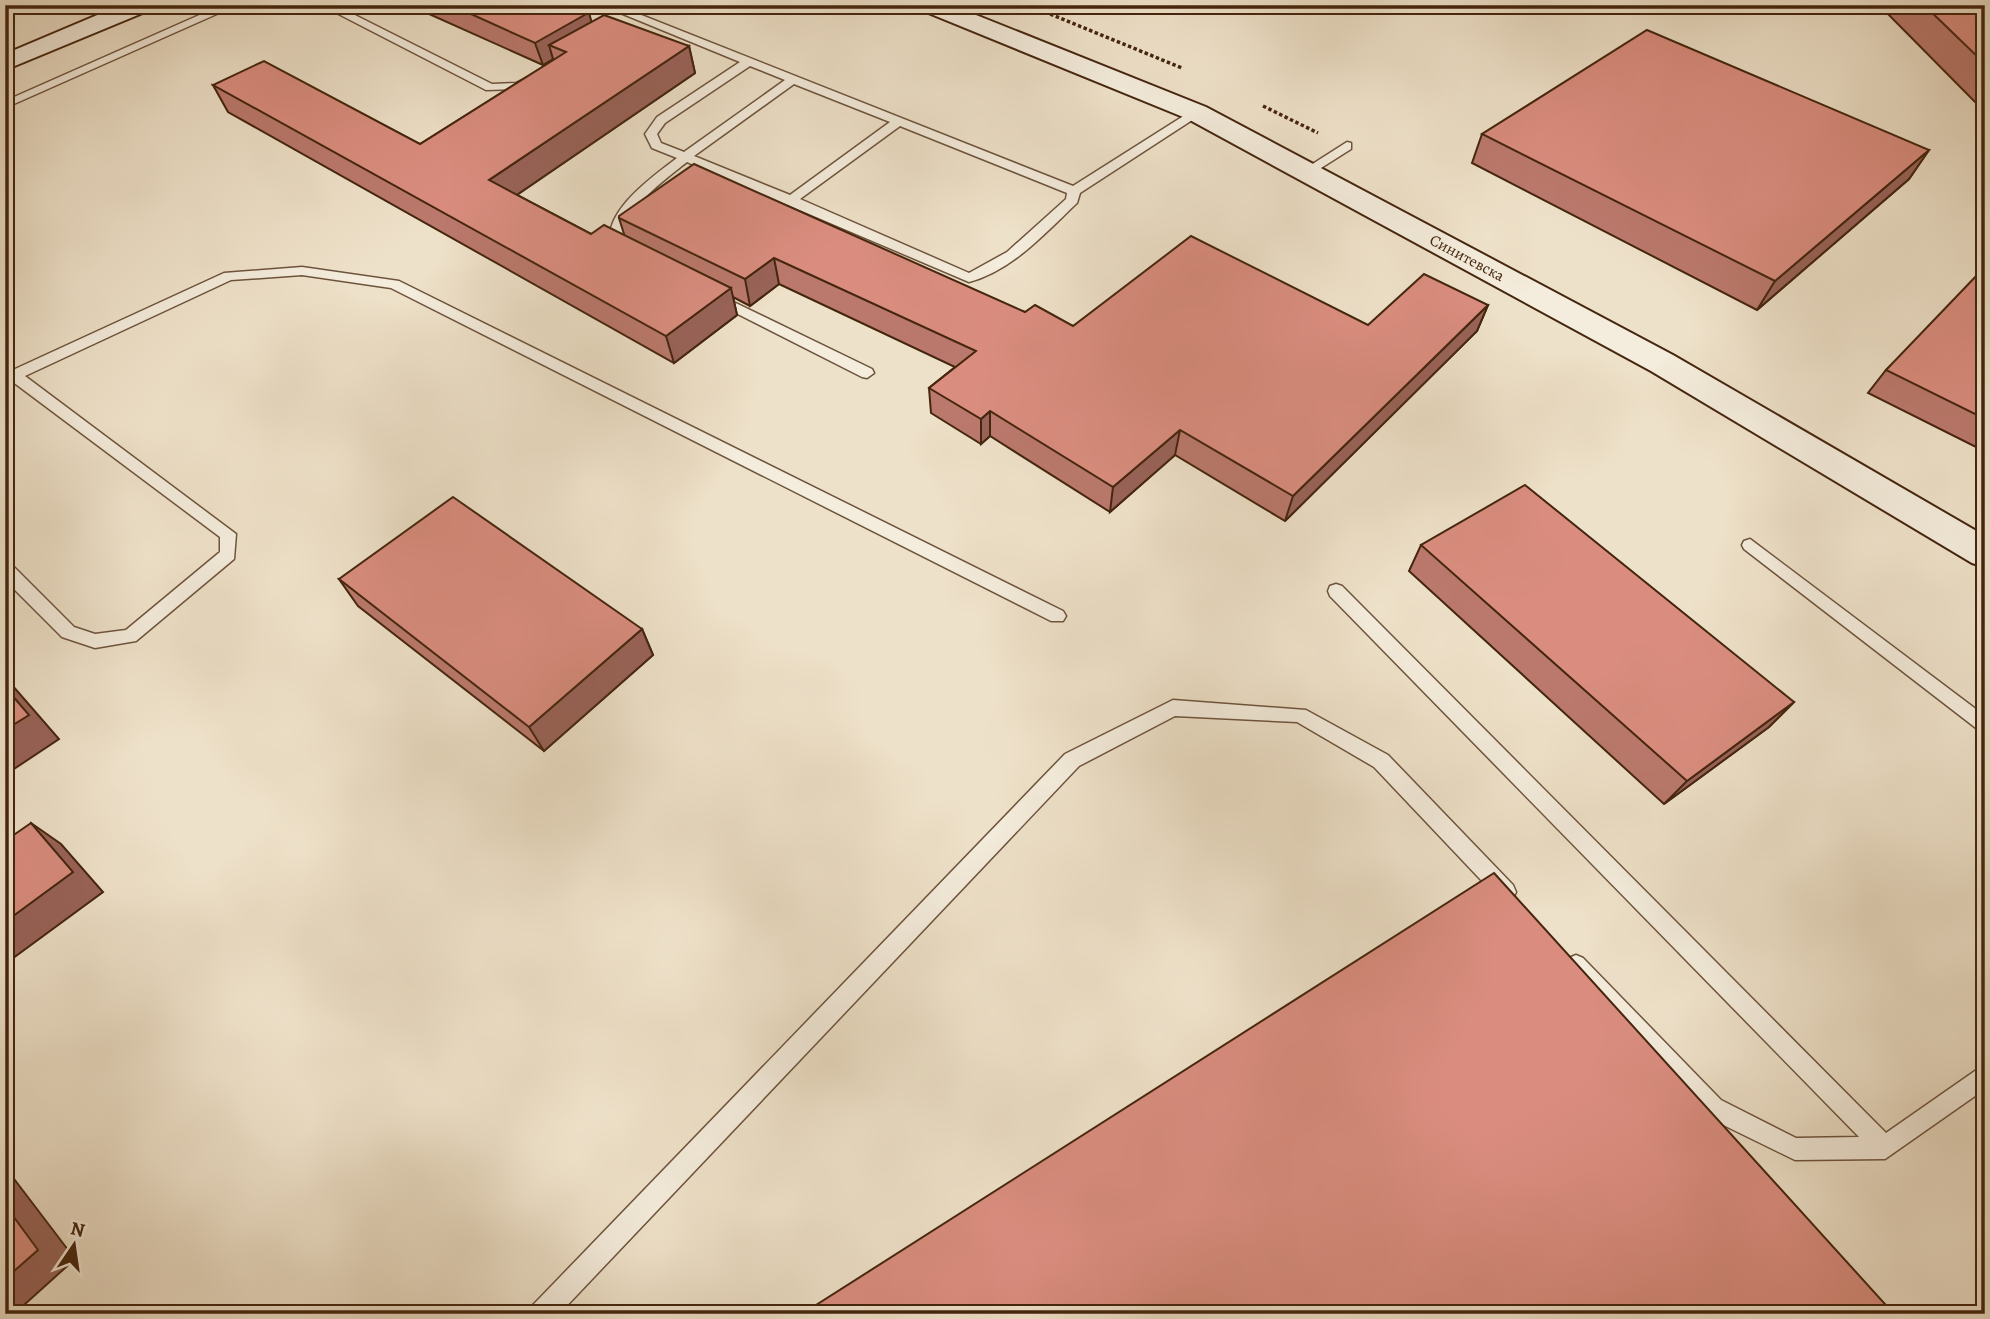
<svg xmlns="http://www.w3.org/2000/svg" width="1990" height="1319" font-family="Alegreya,serif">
  <rect width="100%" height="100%" fill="#eee1c9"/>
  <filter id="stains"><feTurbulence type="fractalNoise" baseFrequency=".00286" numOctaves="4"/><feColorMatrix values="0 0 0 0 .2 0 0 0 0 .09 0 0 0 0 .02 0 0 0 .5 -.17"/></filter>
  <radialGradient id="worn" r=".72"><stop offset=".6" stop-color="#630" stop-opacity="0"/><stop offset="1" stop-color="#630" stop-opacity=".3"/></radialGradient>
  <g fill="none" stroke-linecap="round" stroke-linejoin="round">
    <defs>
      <path id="lane" d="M222,5H237L5,108V101Z
        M321,5H335L492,84L516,83L532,75L538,78L519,89L486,90Z
        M601,5H616L1073,186L1193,110L1203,113L1080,193L1077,203C1045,233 1013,270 969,282L687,162C668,177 603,224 629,250L622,254L613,251C596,216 652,177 677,158L652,148L645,134L657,117L740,62ZM750,66L785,80L684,152L661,143L657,134L665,123ZM794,84L890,122L790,195L694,156ZM900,126L1067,193L1066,199L1007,252L969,273L800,199Z
        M1347,142L1351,143V149L1310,175L1306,176L1300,172Z
        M302,267L399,281L1063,611L1066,616L1063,621H1051L391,288L302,275L231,280L25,376L236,534L234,559L136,641L95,648L62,637L5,580V563L11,564L74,627L95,634L126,630L220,552V537L5,376V367L15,369L224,273Z
        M715,293L872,369L874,373L867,378L862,377L710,300V294Z
        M1750,539L1985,716V735L1744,549L1742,545L1744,541Z
        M1336,584L1342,586L1886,1133L1985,1064V1089L1885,1159L1795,1160L1705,1116L1569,972L1566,965L1569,958L1576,955L1583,958L1721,1100L1796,1138L1859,1137L1330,596L1328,591L1330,586Z
        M1173,700L1306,710L1388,755L1513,885L1516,892L1513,899L1506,901L1499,899L1374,767L1297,722L1175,716L1079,766L559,1314H530L533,1305L1065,754Z"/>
      <path id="secondary" d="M121,5H154L150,10L5,70V54Z
        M917,5H951L1206,107L1673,355L1985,536V567L1972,563L1651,371L1188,119L921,10Z"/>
    </defs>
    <use href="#lane" stroke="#6e543d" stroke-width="3"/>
    <use href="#secondary" stroke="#44250e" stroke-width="4"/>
    <path stroke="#44250e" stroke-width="3.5" stroke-dasharray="3.5 2.5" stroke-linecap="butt" d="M1028,5L1182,68
      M1263,106L1318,133"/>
    <use href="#lane" fill="#f4ecdc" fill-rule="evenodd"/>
    <use href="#secondary" fill="#f4ecdc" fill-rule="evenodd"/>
  </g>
  <path fill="#bb796d" stroke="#44250e" stroke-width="2" d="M409,5H587L591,22L689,46L695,73L517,195L591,234H624L619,218L1025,312L1073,326L1368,325L1488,305L1477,331L1285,521L1175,455L1110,512L990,436L981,444L931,413L929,388L955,367L779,284L750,306L733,297L737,315L674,363L228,112L213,85L420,144L554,60L553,59L543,65Z
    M1879,5H1985V112Z
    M1482,134L1929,150L1909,179L1757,310L1472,163Z
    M1985,274V447L1982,450L1868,393L1886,370Z
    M1421,545L1794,702L1769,727L1664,804L1409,571Z
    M339,579L642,629L653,655L544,751L358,606Z"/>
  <path fill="#996359" stroke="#44250e" stroke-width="2" d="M579,5H587L592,24L549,45L553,59L543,65L535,43L574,8Z
    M689,46L695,73L499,207L489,180Z
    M1929,150L1909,179L1757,310L1775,281Z
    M774,258L779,284L750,306L745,279Z
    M731,288L737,315L674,363L666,336Z
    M1488,305L1477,331L1285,521L1293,496Z
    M990,411V436L981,444V419Z
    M1180,430L1175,455L1110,512L1113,487Z
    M642,629L653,655L544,751L529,727Z
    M5,677L59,739L5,775Z
    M1794,702L1769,727L1664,804L1687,781Z
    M31,823L61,844L103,892L5,964V922Z
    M5,1167L75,1259L14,1314H5Z"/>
  <path fill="#da8d7f" stroke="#44250e" stroke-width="2" d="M451,5H579L574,8L588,13L535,43Z
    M1924,5H1985V64Z
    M604,15L689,46L489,180L591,234L604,225L731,288L666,336L213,85L264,61L420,144L566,52L549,45Z
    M1647,30L1929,150L1775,281L1482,134Z
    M694,164L1025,312L1035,305L1073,326L1191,236L1368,325L1424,274L1488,305L1293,496L1180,430L1113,487L990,411L981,419L929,388L976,351L774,258L745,279L619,218V216Z
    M1980,272L1985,274V419L1886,370Z
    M1525,485L1794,702L1687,781L1421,545Z
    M453,497L642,629L529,727L339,579Z
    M5,687L29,715L5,730Z
    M31,823L73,872L5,922V841Z
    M1494,873L1894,1314H802Z
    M5,1205L38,1250L5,1279Z"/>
  <g text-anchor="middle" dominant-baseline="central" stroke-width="7" stroke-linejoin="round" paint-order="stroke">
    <g font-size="16" fill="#44250e" stroke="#f4ecdc">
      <text transform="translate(1467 258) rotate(28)">Синитевска</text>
    </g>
  </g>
  <rect width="1990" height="1319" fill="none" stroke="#eee1c9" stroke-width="28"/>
  <rect x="7" y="7" width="1976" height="1305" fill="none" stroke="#44250e" stroke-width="3.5"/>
  <rect x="14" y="14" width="1962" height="1291" fill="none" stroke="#44250e" stroke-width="2"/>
  <g transform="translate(74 1245) rotate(13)" stroke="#f4ecdc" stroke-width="5" paint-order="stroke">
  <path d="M0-5L12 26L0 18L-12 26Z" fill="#44250e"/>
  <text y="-10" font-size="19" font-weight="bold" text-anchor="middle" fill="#44250e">N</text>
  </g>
  <rect width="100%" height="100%" filter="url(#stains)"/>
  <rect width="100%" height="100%" fill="url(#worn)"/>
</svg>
